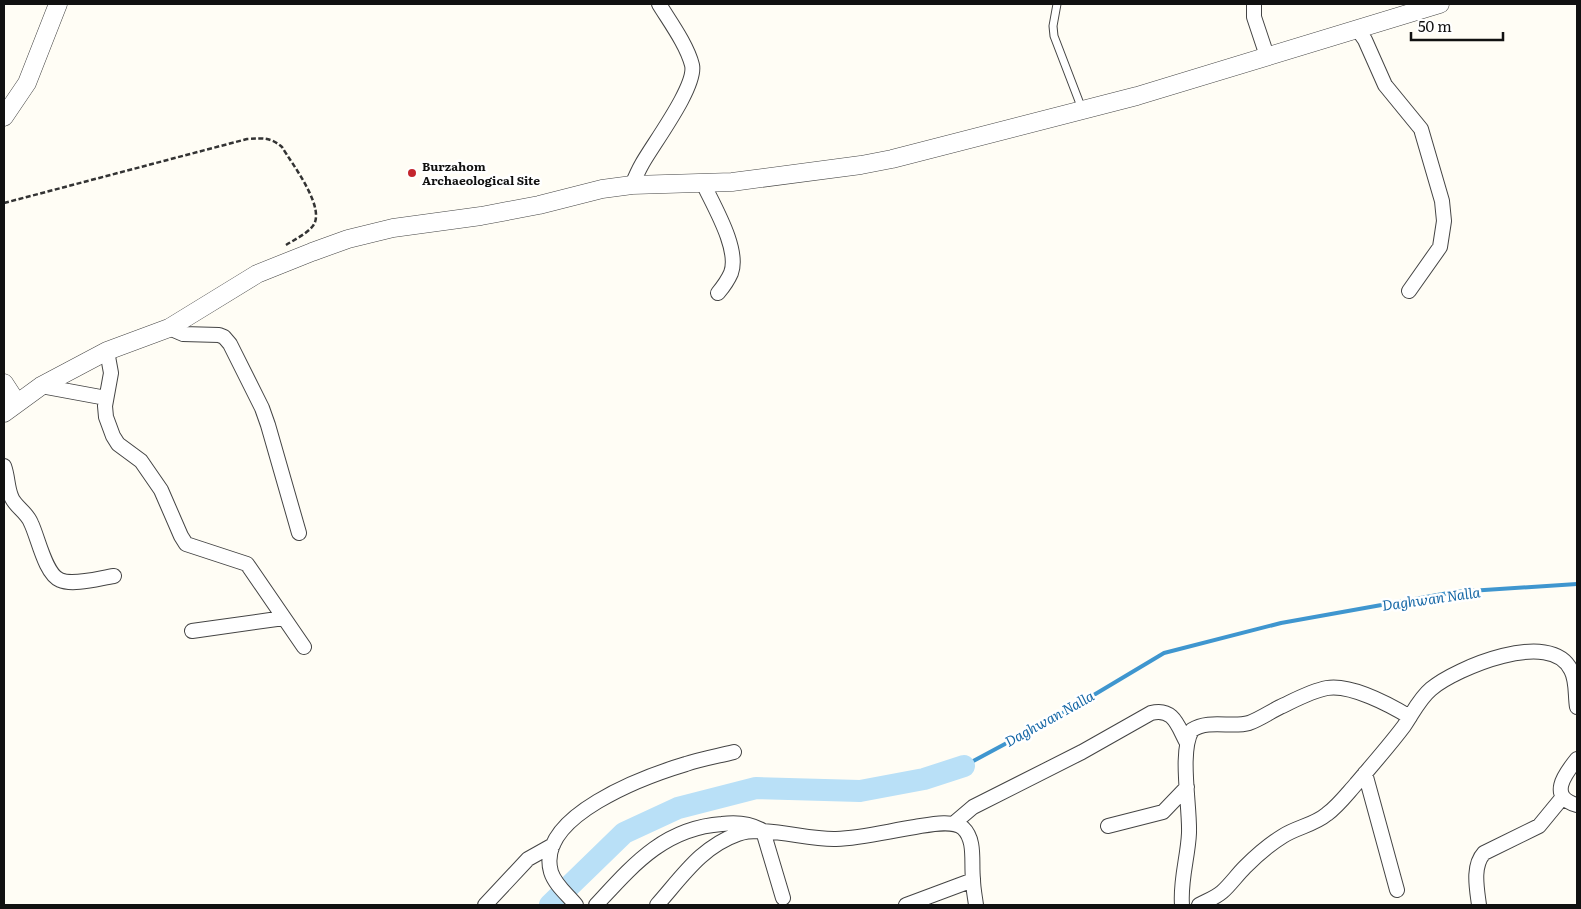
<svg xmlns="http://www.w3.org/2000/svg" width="1581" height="909" font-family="Literata,serif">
  <rect width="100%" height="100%" fill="#fffdf5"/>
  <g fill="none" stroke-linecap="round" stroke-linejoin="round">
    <path stroke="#3f96cf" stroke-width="4" d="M964,766L1072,708L1164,653L1281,623L1454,592L1577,584"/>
    <path stroke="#b9e0f7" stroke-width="22" d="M550,905L624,833L678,808L756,788L860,791L924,779L964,766"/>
    <defs>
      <path id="service" d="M1057,4L1053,26L1054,36L1082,109"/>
      <path id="minor" d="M1254,4V17L1267,56
        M1358,30L1365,40L1385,85L1421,129L1442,201L1444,221L1440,247L1409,291
        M703,183C713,205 740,249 731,273C728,280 723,287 718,293
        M632,185C635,178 638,171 642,164C653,144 697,86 692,65C687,45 670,22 659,4
        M169,328L183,334L219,335L224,337L230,344L262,408L268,425L299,533
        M107,351L111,373L105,406L106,417L113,436L118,444L141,461L161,490L181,536L186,544L247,564L304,647
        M41,386L106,398
        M4,466C8,477 7,486 11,496C14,506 27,512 31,523C38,537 45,574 60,580C73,586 100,578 114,576
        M192,631L284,618
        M1577,759C1564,775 1548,797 1577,805
        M1365,773L1397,890
        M953,824L973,807L1082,752L1151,713C1174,707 1178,727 1187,743
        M1108,826L1163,812L1187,787
        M485,905L528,859L553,845
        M576,905C568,895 555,885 551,872C535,816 646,776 686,764C701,759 718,756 734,752
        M596,905C633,865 664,828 722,824C737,822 750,823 763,831L783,898
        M657,905C682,877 701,847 738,834C764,825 806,840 836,839C862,838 889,831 915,827C928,825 952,819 963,828C976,840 971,863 973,879C973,888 975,897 976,905
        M906,905L973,880
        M1182,905C1180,880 1188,857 1189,833C1190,805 1179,752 1192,730C1209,719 1232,728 1249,723C1260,719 1270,712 1280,707C1295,700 1311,691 1327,688C1351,684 1390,705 1410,717
        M1199,905C1206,901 1215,898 1222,892C1230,885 1237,875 1245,867C1256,856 1270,844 1283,836C1297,827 1314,825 1327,814C1338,806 1347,794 1356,784C1372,765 1389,746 1404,726C1413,713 1419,699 1431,689C1456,668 1551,628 1571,670C1577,681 1575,695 1577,707
        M1479,905C1477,889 1472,866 1484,853L1539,826L1562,798"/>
      <path id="tertiary" d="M4,117L27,83L58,4
        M4,383L17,403
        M4,413L41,386L107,351L169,328L257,274L312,252L348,239L393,228L481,216L539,205L602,189L632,185L732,182L861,165L892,159L1137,96L1440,4"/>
    </defs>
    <use href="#service" stroke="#444" stroke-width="9"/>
    <use href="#minor" stroke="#444" stroke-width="16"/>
    <use href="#tertiary" stroke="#444" stroke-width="19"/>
    <path stroke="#333" stroke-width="2.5" stroke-dasharray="5 2.5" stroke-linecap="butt" d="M4,203L247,139C263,138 270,137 282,147C292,164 328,210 312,227C306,234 294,240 286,245"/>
    <use href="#service" stroke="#fff" stroke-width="7"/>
    <use href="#minor" stroke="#fff" stroke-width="14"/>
    <use href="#tertiary" stroke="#fff" stroke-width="18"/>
  </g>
  <circle fill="#c4262e" stroke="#fff" stroke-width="2" cx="412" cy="173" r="5"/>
  <g text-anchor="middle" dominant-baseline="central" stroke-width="5" stroke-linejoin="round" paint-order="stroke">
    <g font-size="12" font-weight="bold" fill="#111" stroke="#fff" text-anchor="start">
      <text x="422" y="166">Burzahom<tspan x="422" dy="14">Archaeological Site</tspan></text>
    </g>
    <g font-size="14" font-style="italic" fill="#1768a6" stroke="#fff">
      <text transform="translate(1431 598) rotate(-8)">Daghwan Nalla</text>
      <text transform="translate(1049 718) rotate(-29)">Daghwan Nalla</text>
    </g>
  </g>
  <rect width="1581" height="909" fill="none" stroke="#111111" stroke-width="10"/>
  <path d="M1411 32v8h92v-8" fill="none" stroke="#111111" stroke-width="2.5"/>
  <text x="1418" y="32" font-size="15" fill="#111111" stroke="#ffffff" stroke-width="4" paint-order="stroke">50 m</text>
</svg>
